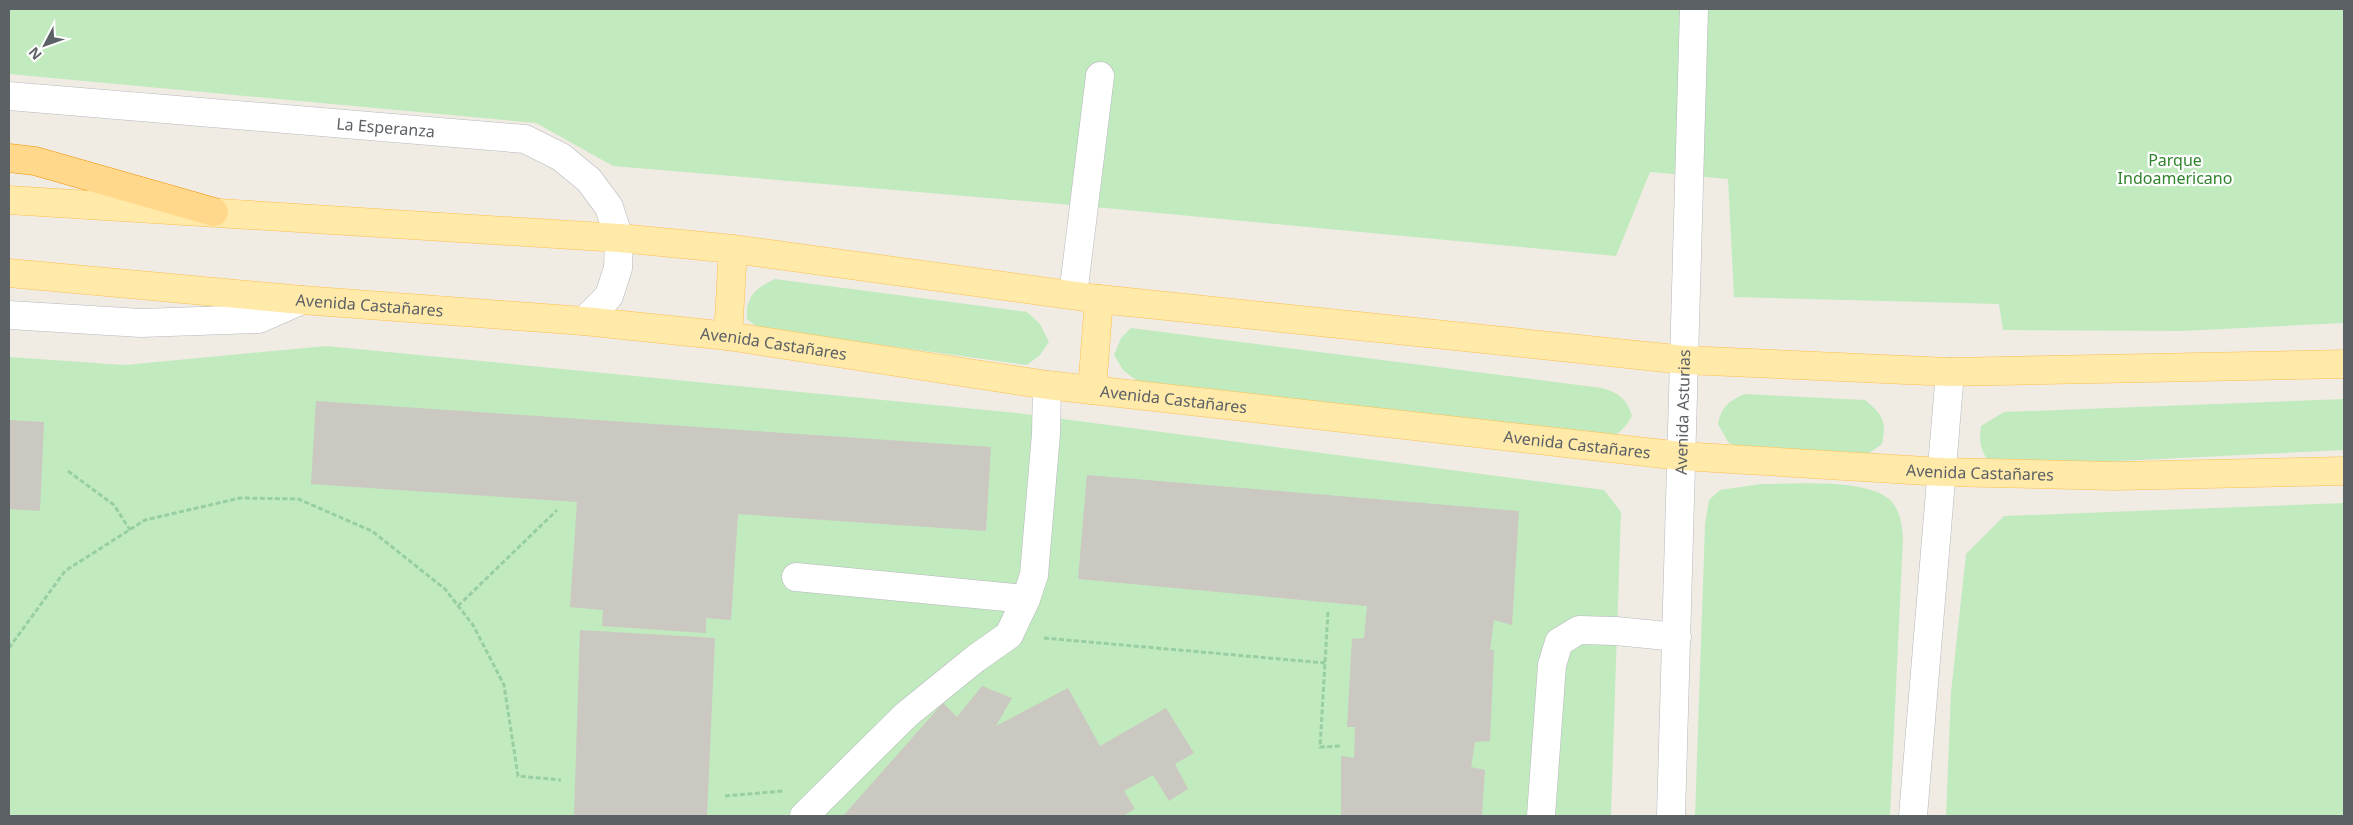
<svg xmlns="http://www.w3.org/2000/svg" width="2353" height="825" font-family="'Noto Sans',sans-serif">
  <rect width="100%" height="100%" fill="#f0ece4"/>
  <path fill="#c2eabf" d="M9,9H2344V323L2182,331L2003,330L1999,304L1734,297L1728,179L1650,172L1616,256L1084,206L613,166L536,123L9,74Z
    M775,279L1027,312L1040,324L1049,342L1040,355L1027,365L772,330L755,325L747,319C745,296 756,288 775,279Z
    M1131,328L1602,388C1619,393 1627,399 1632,416C1625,429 1618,435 1603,439L1137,381L1123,370L1114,355L1121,338Z
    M326,346L1017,413L1604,490L1621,512L1611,816H9V357L125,365Z
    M1745,394L1865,400C1883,415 1887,421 1882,444L1868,454L1738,448L1728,442L1718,424C1722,406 1729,401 1745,394Z
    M2344,399V450L2018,466L1989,462C1980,450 1979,441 1981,426L2004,412Z
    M1761,484C1792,484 1865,478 1889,499C1900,509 1902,524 1903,538L1890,816H1695L1705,524L1709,500L1720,490Z
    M2344,503V816H1946L1951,692L1966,554L2004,516Z"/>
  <path fill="#cbc7c1" d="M316,401L991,447L986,531L738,514L731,620L706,618V633L602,626L603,610L570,607L577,502L311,484Z
    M9,420L44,422L40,511L9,509Z
    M1087,475L1519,511L1512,625L1494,620L1490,650H1494L1490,741L1475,742L1471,767L1485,770L1482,816H1341V756L1354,758L1355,727H1347L1352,639L1364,638L1367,606L1078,579Z
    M580,630L715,638L707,816H574Z
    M982,686L1012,698L996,726L1068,688L1100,746L1166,708L1194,753L1175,764L1188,789L1169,801L1153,775L1124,791L1135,809L1123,816H843L943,703L957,717Z"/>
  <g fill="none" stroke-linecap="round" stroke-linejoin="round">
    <defs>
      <g id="minor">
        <path id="s1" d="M9,96L525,139L561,157L589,180L609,207L619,238L618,268L609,296L584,321"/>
        <path d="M1073,295L1100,76"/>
        <path d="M9,315L141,323L259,319L302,300"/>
        <path d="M796,577L1026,599"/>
        <path d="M804,816L906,715L975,659L1009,635L1026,599L1034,575L1046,434L1047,385"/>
        <path d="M1541,816L1552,665L1559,642L1579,630L1616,631L1677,637"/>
        <path id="s2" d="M1671,816L1694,9"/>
        <path d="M1913,816L1950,372"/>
      </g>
      <g id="major">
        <path d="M9,200L619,238L733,249L1099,299L1685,360L1950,372L2344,364"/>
        <path id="s3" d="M9,273L302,300L584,321L728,336L1047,385L1681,456L1943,472L2115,476L2344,471"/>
        <path d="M728,336L733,249"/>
        <path d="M1092,390L1099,299"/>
      </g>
      <path id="highway" d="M9,158L35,161L214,212"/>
    </defs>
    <use href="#minor" stroke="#b5b8bc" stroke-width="29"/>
    <use href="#major" stroke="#febf50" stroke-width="29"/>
    <use href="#highway" stroke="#f49400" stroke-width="29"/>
    <path stroke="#98cea3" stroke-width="3" stroke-dasharray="5 2.5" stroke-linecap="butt" d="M68,471L114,505L130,530
      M458,606L557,510
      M1328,612L1320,747L1340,746
      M1044,638L1325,663
      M9,648L65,571L145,520L240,498L298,499L372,531L445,589L473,625L504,685L518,776L561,780
      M725,796L783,791"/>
    <use href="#minor" stroke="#fff" stroke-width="28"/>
    <use href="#major" stroke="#ffeaaa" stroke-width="28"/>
    <use href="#highway" stroke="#ffd88c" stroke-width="28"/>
  </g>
  <g text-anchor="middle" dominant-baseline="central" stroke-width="4.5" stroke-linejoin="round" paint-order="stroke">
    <g font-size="16" fill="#5c6166" stroke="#fff">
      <text stroke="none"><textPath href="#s1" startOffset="378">La Esperanza</textPath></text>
      <text stroke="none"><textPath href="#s3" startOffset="362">Avenida Castañares</textPath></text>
      <text stroke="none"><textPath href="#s3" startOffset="768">Avenida Castañares</textPath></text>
      <text stroke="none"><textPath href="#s3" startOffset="1172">Avenida Castañares</textPath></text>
      <text stroke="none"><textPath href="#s2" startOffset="404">Avenida Asturias</textPath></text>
      <text stroke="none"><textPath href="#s3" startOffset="1578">Avenida Castañares</textPath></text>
      <text stroke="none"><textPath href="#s3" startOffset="1982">Avenida Castañares</textPath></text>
    </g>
    <g font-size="16" fill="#30842d" stroke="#fff">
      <text x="2175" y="160">Parque<tspan x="2175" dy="18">Indoamericano</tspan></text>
    </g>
  </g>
  <rect width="2353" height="825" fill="none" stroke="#5c6166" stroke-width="20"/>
  <g transform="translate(45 45) rotate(229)" stroke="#ffffff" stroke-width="4" paint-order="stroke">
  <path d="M0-4L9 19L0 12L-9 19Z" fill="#5c6166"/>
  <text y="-8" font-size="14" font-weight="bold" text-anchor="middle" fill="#5c6166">N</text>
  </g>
</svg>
